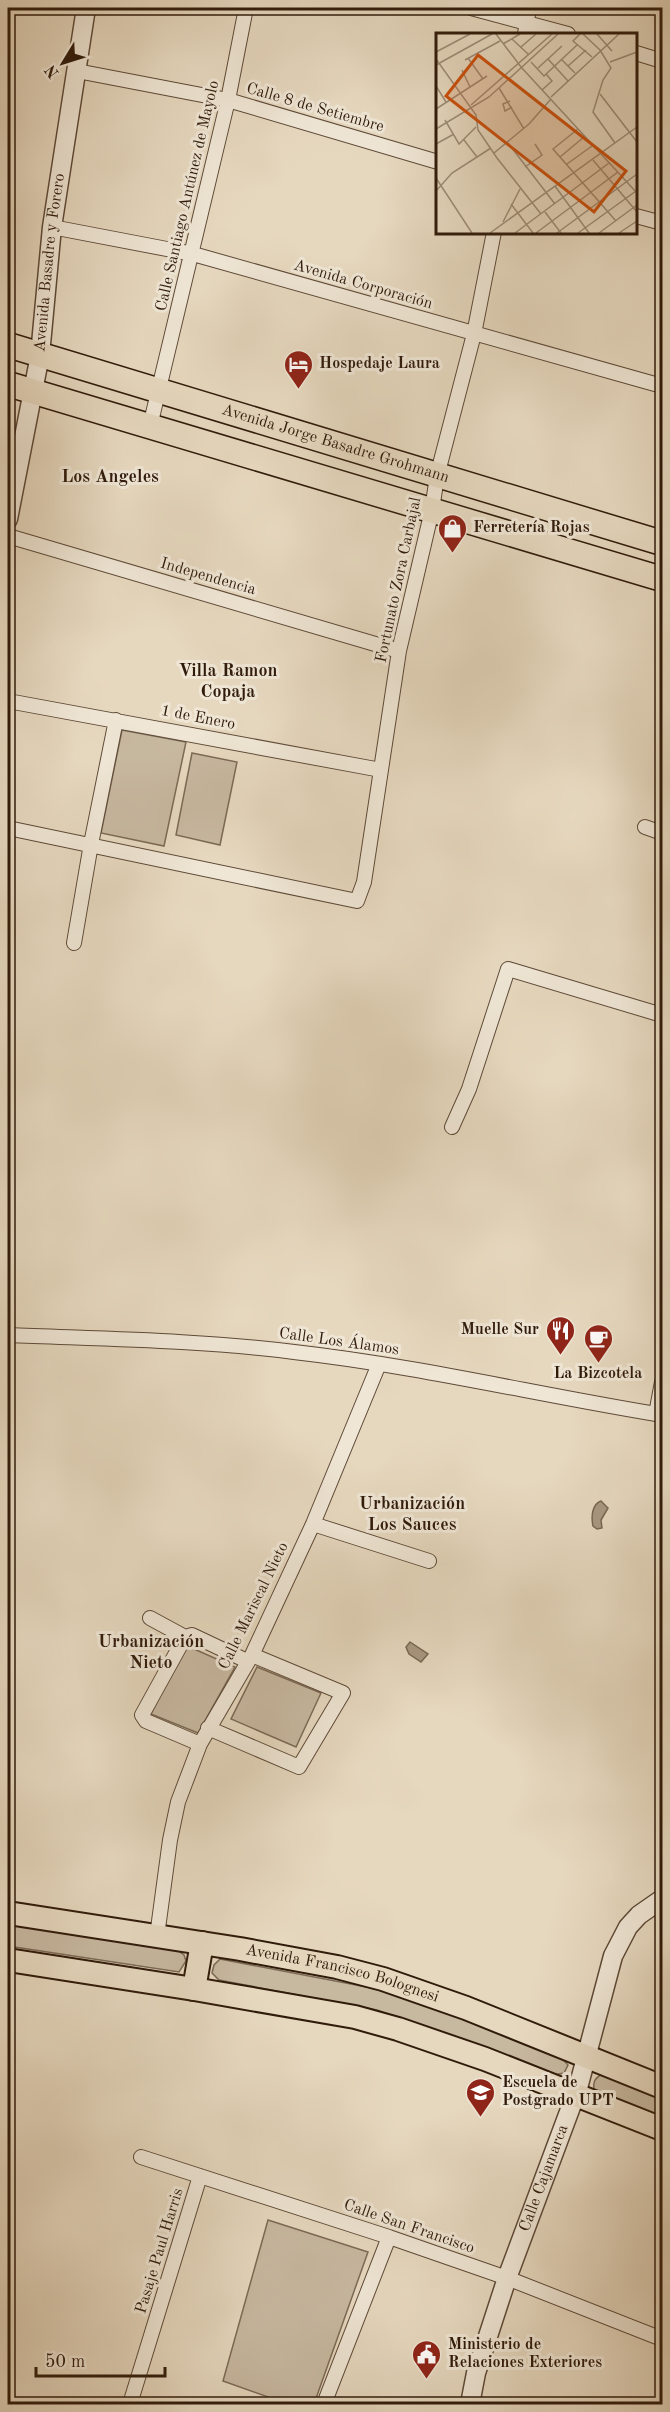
<svg xmlns="http://www.w3.org/2000/svg" width="670" height="2412" font-family="'Old Standard TT',serif">
  <rect width="100%" height="100%" fill="#e6d8bf"/>
  <filter id="stains"><feTurbulence type="fractalNoise" baseFrequency=".00333" numOctaves="4"/><feColorMatrix values="0 0 0 0 .2 0 0 0 0 .09 0 0 0 0 .02 0 0 0 .5 -.17"/></filter>
  <radialGradient id="worn" r=".72"><stop offset=".6" stop-color="#630" stop-opacity="0"/><stop offset="1" stop-color="#630" stop-opacity=".3"/></radialGradient>
  <path fill="#c7b8a0" stroke="#7c6a56" stroke-width="1.5" d="M122,730L186,742L164,846L101,833Z
    M192,753L237,762L220,845L176,835Z
    M185,1645L235,1667L198,1733L151,1714Z
    M257,1667L321,1693L296,1747L231,1719Z
    M8,1923L176,1949L184,1955L186,1961L179,1972L8,1946Z
    M220,1959L398,1993L560,2056L568,2065L564,2073L554,2075L377,2010L219,1980L212,1973L214,1965Z
    M602,2074L662,2097V2120L594,2091C593,2082 594,2079 602,2074Z
    M268,2220L368,2252L314,2404H288L223,2381Z"/>
  <path fill="#a89882" stroke="#786652" stroke-width="1.5" d="M601,1501L608,1508L601,1520L602,1528L597,1529L593,1526C591,1517 592,1504 601,1501Z
    M410,1642L428,1654L421,1662L409,1654L406,1647Z"/>
  <g fill="none" stroke-linecap="round" stroke-linejoin="round">
    <defs>
      <path id="minor" d="M471,8L568,34
        M525,34L529,8
        M636,53L662,61
        M77,71L228,100L438,162
        M636,216L662,223
        M52,227L193,254L662,386
        M150,426L228,100L246,8
        M8,536L399,651
        M8,701L381,770
        M645,827L662,833
        M8,828L357,901L364,882L399,651L432,510L437,476L474,334L494,232
        M74,943L91,844L116,720
        M452,1127L469,1089L508,969L662,1015
        M8,1335C103,1339 199,1340 294,1352C418,1366 539,1395 662,1415
        M656,1414L662,1382
        M313,1524L429,1561
        M150,1618L185,1637L192,1635L247,1661
        M185,1637L142,1715L146,1721L200,1744
        M208,1728L299,1767L343,1693L252,1655
        M157,1936L170,1840L178,1802L200,1744L252,1655L313,1524L379,1364
        M141,2157L389,2237L507,2278L662,2339
        M130,2404L200,2176
        M324,2404L389,2237"/>
      <g id="tertiary">
        <path id="s1" d="M8,519L40,355L52,227L86,8"/>
        <path id="s2" d="M470,2404L476,2373L507,2278L578,2088L613,1956L628,1927L639,1915L662,1899"/>
      </g>
      <g id="primary">
        <path id="s3" d="M8,1913L240,1949L337,1967L383,1979L466,2008L662,2087"/>
        <path d="M8,1960L194,1989L355,2017L398,2029L485,2059L662,2129"/>
        <path d="M194,1989L202,1943"/>
      </g>
      <g id="trunk">
        <path id="s4" d="M8,345L662,543"/>
        <path d="M8,384L662,579"/>
      </g>
    </defs>
    <use href="#minor" stroke="#5e4a38" stroke-width="16"/>
    <use href="#tertiary" stroke="#5e4a38" stroke-width="21"/>
    <use href="#primary" stroke="#301b0b" stroke-width="26"/>
    <use href="#trunk" stroke="#301b0b" stroke-width="27"/>
    <use href="#minor" stroke="#efe6d5" stroke-width="14"/>
    <use href="#tertiary" stroke="#efe6d5" stroke-width="18"/>
    <use href="#primary" stroke="#e6d8bf" stroke-width="22"/>
    <use href="#trunk" stroke="#e6d8bf" stroke-width="24"/>
  </g>
  <defs>
    <symbol id="hotel-pin" viewBox="-11 -11 22 30"><path d="M0 17L-7.5 6A9.5 9.5 0 1 1 7.5 6Z" fill="#8f2418" stroke="#efe6d5"/><path d="M-6-4.5h1.5V1H6V5H4.5V3h-9V5H-6ZM-4 0a1.8 1.8 0 1 1 3.6 0ZM.5 0V-2.5h3Q6-2.5 6 0Z" fill="#fff"/></symbol>
    <symbol id="shop-pin" viewBox="-11 -11 22 30"><path d="M0 17L-7.5 6A9.5 9.5 0 1 1 7.5 6Z" fill="#8f2418" stroke="#efe6d5"/><path d="M-5-2.5h2.3a2.7 3.5 0 0 1 5.4 0H5L5.5 6h-11ZM-1.5-2.5h3a1.5 2.3 0 0 0-3 0Z" fill="#fff"/></symbol>
    <symbol id="restaurant-pin" viewBox="-11 -11 22 30"><path d="M0 17L-7.5 6A9.5 9.5 0 1 1 7.5 6Z" fill="#8f2418" stroke="#efe6d5"/><path d="M-5-6h1v4h1v-4h1v4h1v-4h1v5L-1.5 .5V6h-2V.5L-5-1ZM5-6V6H3V1.5H1.5Q1.5-4 5-6Z" fill="#fff"/></symbol>
    <symbol id="cafe-pin" viewBox="-11 -11 22 30"><path d="M0 17L-7.5 6A9.5 9.5 0 1 1 7.5 6Z" fill="#8f2418" stroke="#efe6d5"/><path d="M-5.5-4.5H6V0H3Q3 3.5 0 3.5H-2.5Q-5.5 3.5-5.5 0ZM3-3.2v2h1.7v-2ZM-6 4.5H4V6H-6Z" fill="#fff"/></symbol>
    <symbol id="university-pin" viewBox="-11 -11 22 30"><path d="M0 17L-7.5 6A9.5 9.5 0 1 1 7.5 6Z" fill="#8f2418" stroke="#efe6d5"/><path d="M0-5L7-2L0 1L-7-2ZM-4 1L0 2.5L4 1V4Q0 6-4 4Z" fill="#fff"/></symbol>
    <symbol id="civic-pin" viewBox="-11 -11 22 30"><path d="M0 17L-7.5 6A9.5 9.5 0 1 1 7.5 6Z" fill="#8f2418" stroke="#efe6d5"/><path d="M-.6-6.5H3V-4.5H.6V-3L4-1V1h2V6H-6V1h2V-1L-.6-3ZM-1.2 2.5V6h2.4V2.5Z" fill="#fff"/></symbol>
  </defs>
  <g fill-rule="evenodd">
    <use href="#hotel-pin" x="282" y="348" width="33" height="45"/>
    <use href="#shop-pin" x="436" y="512" width="33" height="45"/>
    <use href="#restaurant-pin" x="544" y="1314" width="33" height="45"/>
    <use href="#cafe-pin" x="582" y="1322" width="33" height="45"/>
    <use href="#university-pin" x="464" y="2076" width="33" height="45"/>
    <use href="#civic-pin" x="410" y="2338" width="33" height="45"/>
  </g>
  <g text-anchor="middle" dominant-baseline="central" stroke-width="6" stroke-linejoin="round" paint-order="stroke">
    <g font-size="16" fill="#301b0b" stroke="#efe6d5">
      <text transform="translate(315 108) rotate(16)">Calle 8 de Setiembre</text>
      <text transform="translate(188 196) rotate(-77)">Calle Santiago Antúnez de Mayolo</text>
      <text stroke="none"><textPath href="#s1" startOffset="260">Avenida Basadre y Forero</textPath></text>
      <text transform="translate(363 285) rotate(16)">Avenida Corporación</text>
      <text stroke="none"><textPath href="#s4" startOffset="342">Avenida Jorge Basadre Grohmann</textPath></text>
      <text transform="translate(208 577) rotate(16)">Independencia</text>
      <text transform="translate(399 580) rotate(-78)">Fortunato Zora Carbajal</text>
      <text transform="translate(198 718) rotate(11)">1 de Enero</text>
      <text transform="translate(339 1342) rotate(8)">Calle Los Álamos</text>
      <text transform="translate(254 1606) rotate(-64)">Calle Mariscal Nieto</text>
      <text stroke="none"><textPath href="#s3" startOffset="340">Avenida Francisco Bolognesi</textPath></text>
      <text stroke="none"><textPath href="#s2" startOffset="238">Calle Cajamarca</textPath></text>
      <text transform="translate(409 2227) rotate(19)">Calle San Francisco</text>
      <text transform="translate(160 2251) rotate(-73)">Pasaje Paul Harris</text>
    </g>
    <g font-size="16" font-weight="bold" fill="#301b0b" stroke="#efe6d5" text-anchor="start">
      <text x="319" y="364">Hospedaje Laura</text>
      <text x="473" y="528">Ferretería Rojas</text>
      <text x="539" y="1330" text-anchor="end">Muelle Sur</text>
      <text x="598" y="1374" text-anchor="middle">La Bizcotela</text>
      <text x="502" y="2083">Escuela de<tspan x="502" dy="18">Postgrado UPT</tspan></text>
      <text x="448" y="2345">Ministerio de<tspan x="448" dy="18">Relaciones Exteriores</tspan></text>
    </g>
    <g font-size="18" font-weight="bold" fill="#301b0b" stroke="#efe6d5">
      <text x="110" y="477">Los Angeles</text>
      <text x="228" y="671">Villa Ramon<tspan x="228" dy="21">Copaja</tspan></text>
      <text x="412" y="1504">Urbanización<tspan x="412" dy="21">Los Sauces</tspan></text>
      <text x="151" y="1642">Urbanización<tspan x="151" dy="21">Nieto</tspan></text>
    </g>
  </g>
  <g transform="translate(436 33)">
    <rect width="201" height="201" fill="#e6d8bf"/>
    <path fill="none" stroke="#9d8c77" stroke-width="1.5" d="M60,1L85,34L201,160M144,1L137,8L156,24M147,1L164,17M161,1L176,18M76,6L92,21M67,11L84,1M85,14L100,1M164,17L175,35L167,47L157,79L179,110M0,19L34,1M32,25L47,46M0,26L40,82L42,97L61,125L105,181M112,26L132,48M125,26L139,40M29,27L64,8M95,29L108,43L141,12M174,29L201,19M0,32L56,1M132,33L150,17M102,35L126,13M26,37L34,54M0,53L10,69M63,55L88,96M106,57L116,48L110,41M164,61L201,109M115,64L183,1M74,68L67,71L69,78L76,74M35,72L116,1M0,76L51,43M9,87L23,111L40,94M0,96L53,64L122,1M142,96L117,116L180,188M28,107L41,124M72,110L119,171M0,111L18,101M58,120L93,91L115,66M124,124L148,104M157,127L201,179M131,131L156,113M89,134L106,122L99,111M0,145L36,200M119,153L153,200M0,158L16,140L55,115M75,171L97,200M109,179L125,200M67,189L84,156M54,200L201,94M79,200L173,130M100,200L182,139M121,200L201,141M142,200L200,158M163,200L201,172M183,200L201,188"/>
    <path fill="#cc500c" fill-opacity="0.15" stroke="#cc500c" stroke-width="3" d="M42,22L190,138L158,179L10,63Z"/>
    <rect width="201" height="201" fill="none" stroke="#301b0b" stroke-width="3"/>
  </g>
  <rect width="670" height="2412" fill="none" stroke="#e6d8bf" stroke-width="30"/>
  <rect x="9" y="9" width="652" height="2394" fill="none" stroke="#301b0b" stroke-width="3"/>
  <rect x="15" y="15" width="640" height="2382" fill="none" stroke="#301b0b" stroke-width="1.5"/>
  <g transform="translate(63 63) rotate(232)" stroke="#efe6d5" stroke-width="4.5" paint-order="stroke">
  <path d="M0-4.5L10 22L0 15L-10 22Z" fill="#301b0b"/>
  <text y="-9" font-size="16" font-weight="bold" text-anchor="middle" fill="#301b0b">N</text>
  </g>
  <path d="M36 2367v9h129v-9" fill="none" stroke="#301b0b" stroke-width="3"/>
  <text x="45" y="2367" font-size="18" fill="#301b0b" stroke="#efe6d5" stroke-width="4.5" paint-order="stroke">50 m</text>
  <rect width="100%" height="100%" filter="url(#stains)"/>
  <rect width="100%" height="100%" fill="url(#worn)"/>
</svg>
